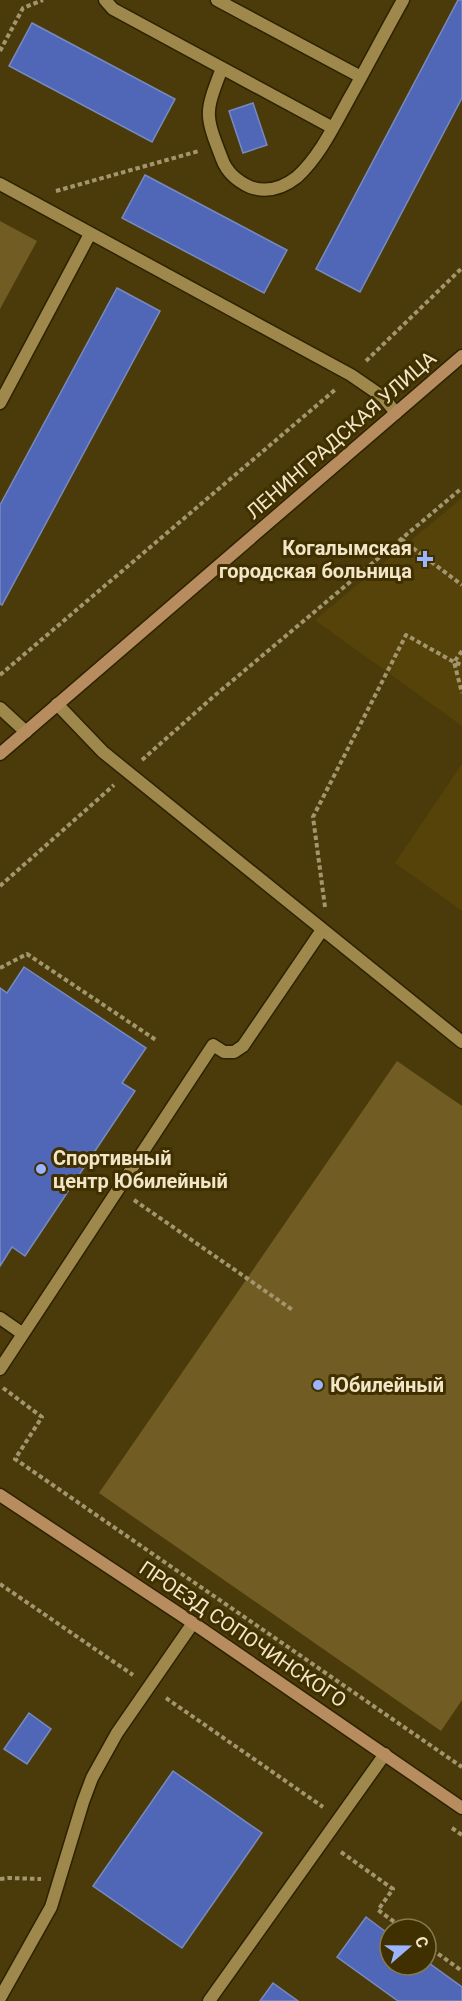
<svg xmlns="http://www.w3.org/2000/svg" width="462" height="2001" font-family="Roboto,sans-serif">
  <rect width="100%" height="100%" fill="#4b3b0a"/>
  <path fill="#554309" d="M462,498V726L315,620Z
    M462,764V911L395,863Z"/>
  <path fill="#715d24" d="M0,221L37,241L0,309Z
    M397,1061L462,1106V1700L441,1731L99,1493Z"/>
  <path fill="#5067b7" stroke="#788ac0" stroke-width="1.5" d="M458,0H462V98L360,292L316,269Z
    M32,23L175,99L152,142L9,66Z
    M253,103L267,145L243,153L229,111Z
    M145,175L287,250L264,293L122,218Z
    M117,288L160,311L2,605L0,604V505Z
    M24,967L146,1048L122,1083L135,1091L25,1256L12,1247L0,1266V988L7,993Z
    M29,1713L51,1729L27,1764L4,1749Z
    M173,1771L262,1833L182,1948L93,1886Z
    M366,1917L390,1935V1965H426V1961L462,1987V2001H398L337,1957Z
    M273,1983L298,2001H260Z"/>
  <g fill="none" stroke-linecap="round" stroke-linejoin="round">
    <defs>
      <path id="lane" d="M105,0L113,9L333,128
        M217,0L361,77
        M222,68C205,113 204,113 222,159C227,173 237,181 250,187C267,193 283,188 297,177C320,156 335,124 350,97C368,65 385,32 403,0
        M0,184L351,375L383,397L396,413
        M0,403L90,234
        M57,704L103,752L462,1042
        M0,708L26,732
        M0,1318L23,1334
        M0,1369L213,1045L224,1052H234L243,1046L322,930
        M0,1998L51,1907L83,1802L92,1778L117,1733L193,1623
        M209,2001L385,1754"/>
      <path id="secondary" d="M0,754L462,356
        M0,1495L193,1623L462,1808"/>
    </defs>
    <use href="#lane" stroke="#2d2202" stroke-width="15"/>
    <use href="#secondary" stroke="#2d2202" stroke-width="15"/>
    <path stroke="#a3956e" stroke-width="4" stroke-dasharray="4.5 3" stroke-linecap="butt" d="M0,51L23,8L43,0
      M56,191L199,151
      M366,361L462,268
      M401,539L462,585
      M462,651L454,662L462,693
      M0,675L336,389
      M142,760L213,697L462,488
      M0,886L114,785
      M325,907L313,817L406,635L454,662L462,665
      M0,968L27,954L156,1040
      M134,1200L294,1311
      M3,1388L42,1417L15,1459L462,1767
      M0,1584L133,1675
      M166,1698L323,1807
      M452,1828L462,1835
      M341,1852L393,1889L378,1910L404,1929
      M0,1879L8,1878L41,1879
      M426,1945L462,1971"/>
    <use href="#lane" stroke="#9e884c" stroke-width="12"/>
    <use href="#secondary" stroke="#b78d5f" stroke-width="12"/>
  </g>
  <g fill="#9cb4fd" stroke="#403000" stroke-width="2">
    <path d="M422 550h6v6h6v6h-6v6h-6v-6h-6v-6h6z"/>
    <circle cx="41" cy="1169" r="6"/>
    <circle cx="318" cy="1385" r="6"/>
  </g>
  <g text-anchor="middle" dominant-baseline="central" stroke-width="6" stroke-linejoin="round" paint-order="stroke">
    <g font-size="20" fill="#f2e6c8" stroke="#403000">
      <text transform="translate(341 435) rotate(-41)">ЛЕНИНГРАДСКАЯ УЛИЦА</text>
      <text transform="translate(243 1634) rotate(34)">ПРОЕЗД СОПОЧИНСКОГО</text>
    </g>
    <g font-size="20" font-weight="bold" fill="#f2e6c8" stroke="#403000" text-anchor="start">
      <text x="412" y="548" text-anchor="end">Когалымская<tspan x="412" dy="23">городская больница</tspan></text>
      <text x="53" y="1158">Спортивный<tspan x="53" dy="23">центр Юбилейный</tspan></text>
      <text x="330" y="1385">Юбилейный</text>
    </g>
  </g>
  <g transform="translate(408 1947) rotate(70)"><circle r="28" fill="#403000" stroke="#877950" stroke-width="1.5"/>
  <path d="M0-4.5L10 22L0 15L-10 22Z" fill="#9cb4fd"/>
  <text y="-9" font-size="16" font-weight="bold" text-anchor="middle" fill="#f2e6c8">С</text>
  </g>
</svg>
